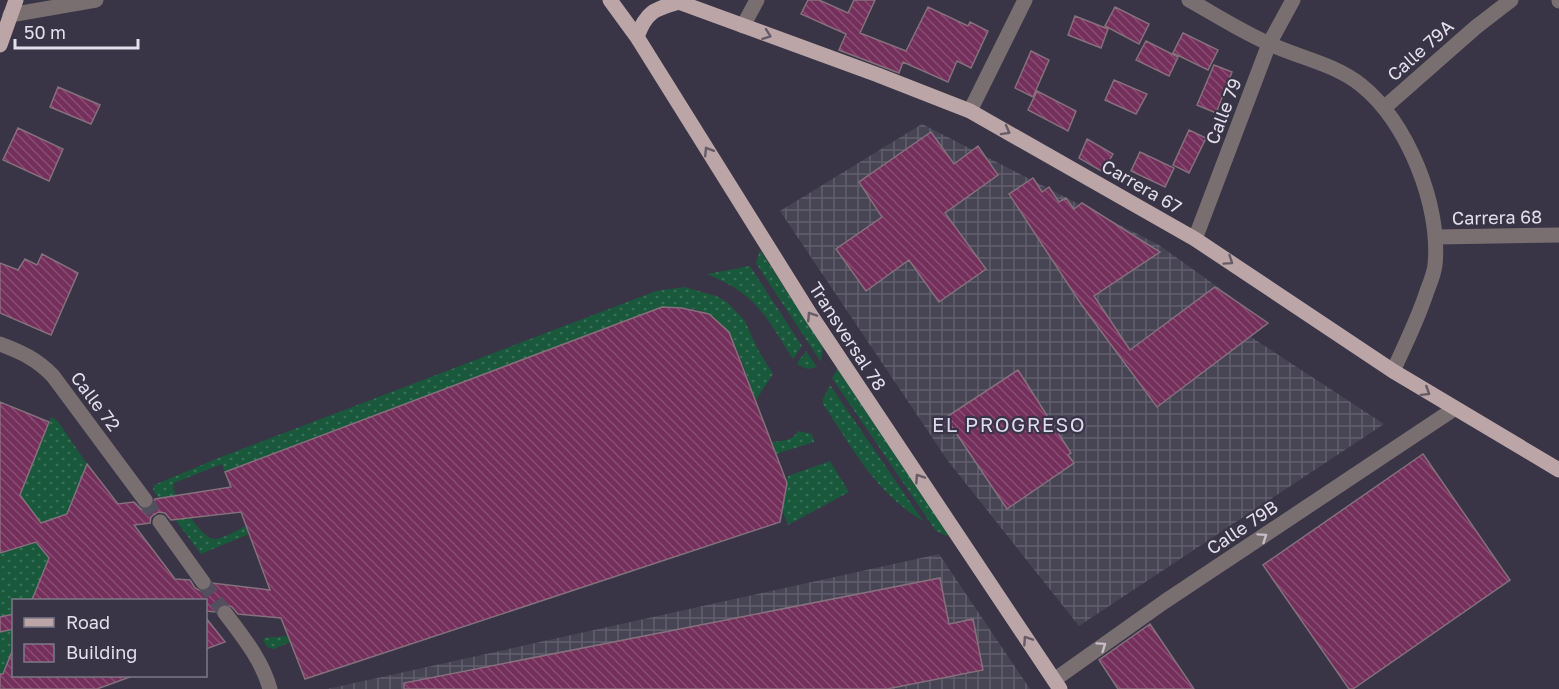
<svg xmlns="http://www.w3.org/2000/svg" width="1559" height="689" font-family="'Golos Text',sans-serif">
  <defs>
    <pattern id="industrial-grid" width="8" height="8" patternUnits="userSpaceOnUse" patternTransform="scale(1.5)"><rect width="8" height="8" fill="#474454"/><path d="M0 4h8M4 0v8" fill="none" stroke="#615f6d"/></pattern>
    <pattern id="grass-dots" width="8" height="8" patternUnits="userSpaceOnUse" patternTransform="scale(1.5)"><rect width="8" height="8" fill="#19583b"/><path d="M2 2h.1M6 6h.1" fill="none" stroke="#3a7058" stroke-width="1.8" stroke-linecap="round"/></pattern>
    <pattern id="building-back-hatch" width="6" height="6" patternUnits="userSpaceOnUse" patternTransform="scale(1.5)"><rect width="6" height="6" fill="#742f5b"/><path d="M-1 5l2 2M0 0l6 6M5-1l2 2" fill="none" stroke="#884d73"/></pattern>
  </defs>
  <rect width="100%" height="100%" fill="#393546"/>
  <path fill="url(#industrial-grid)" d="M922,124L1159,245L1268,323L1251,337L1384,424L1079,626L948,461L780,211Z
    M939,554L1030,689H327Z"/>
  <path fill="url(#grass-dots)" d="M760,250L823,347L821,362L756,263Z
    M750,266L802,346L793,359C766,317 757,294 707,274Z
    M684,287L716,296L727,302L745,321L757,348L773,374L756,400C745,374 736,329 709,314C696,307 677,307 662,307L225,472L222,464L174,483L173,489C179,500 202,540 215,539C225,538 237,530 246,526L249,534L201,554L153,490L154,485L221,457L656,291Z
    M806,351L817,367L808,369L798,365L797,363Z
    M838,368L949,533L947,536L936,531L832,378Z
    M830,385L923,521C875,492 853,449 823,404V399Z
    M51,417L57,420L87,464L32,600H14L13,647L0,682V545Z
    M798,431L812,434L814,442L776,454L771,442C782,441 793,441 798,431Z
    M830,461L849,492L788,525L782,510L788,476Z
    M288,636L291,642L273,649L267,647L263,640L264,638Z"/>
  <path fill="url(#building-back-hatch)" stroke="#85707c" stroke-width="1.5" fill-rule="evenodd" d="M808,0H819L848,13L854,0H875L860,33L906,51L928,7L968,26L970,22L988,31L971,68L957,61L948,82L903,62L899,73L839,50L846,34L801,14Z
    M1115,7L1149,24L1139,44L1105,26Z
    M1075,16L1108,29L1101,48L1068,35Z
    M1183,33L1218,50L1208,70L1173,53Z
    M1146,41L1178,57L1169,76L1136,60Z
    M1031,51L1049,60L1033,97L1015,88Z
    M1214,65L1232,72L1216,113L1197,105Z
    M1114,80L1147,94L1136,114L1105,100Z
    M58,87L100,105L91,124L50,107Z
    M1037,91L1076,111L1068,131L1028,110Z
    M18,128L63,149L49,181L3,160Z
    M1189,130L1206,138L1189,173L1173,165Z
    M931,132L954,164L978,146L998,175L945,213L986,269L939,302L909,260L866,291L836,249L882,217L859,182Z
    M1087,139L1113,154L1103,172L1079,158Z
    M1140,152L1174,168L1165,187L1131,171Z
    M1033,178L1042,192L1049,187L1059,202L1066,198L1074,209L1082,203L1160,252L1094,296L1130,350L1215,287L1268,323L1157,407L1081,304L1009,194Z
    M42,254L78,273L51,335L0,313V263L18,270L25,259L37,265Z
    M662,307L682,308L709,314L729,332L787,483L780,522L305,679L281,618L238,614L232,607L224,603L219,606L216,612L206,611V600H32L49,558L36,542L0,553V402L49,422L20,495L41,523L67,514L87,464L118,504L134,502L141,509L147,510L154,504L155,499L231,487L225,472ZM158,512L165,513L171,520L241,512L270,590L212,583L209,590L203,592L195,588L190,580L175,579L134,525L150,523L151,517Z
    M1018,370L1071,453L1068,455L1074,463L1007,509L950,424L952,422L948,416Z
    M1423,454L1510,580L1353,689H1349L1263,565Z
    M940,578L949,624L973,619L983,670L887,689H404V683Z
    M14,614V629L0,632V617Z
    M206,618L225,642L206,649Z
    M1150,624L1194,689H1118L1099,660Z
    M13,649L14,675H130V677L97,689H0V674H3Z"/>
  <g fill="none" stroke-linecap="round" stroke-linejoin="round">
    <path stroke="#524f5f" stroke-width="15" stroke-dasharray="15 8" stroke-linecap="butt" d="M145,500L160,522
      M203,582L225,613"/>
    <path stroke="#7a6f70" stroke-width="15" d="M1189,0C1216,15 1242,32 1270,44C1300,58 1335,64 1361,85C1408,123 1441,206 1435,265C1434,274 1430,283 1427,291C1418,319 1405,345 1393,371
      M1559,0V1
      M10,15L96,0
      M743,26L757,0
      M1385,107L1476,27L1511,0
      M970,111L1025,0
      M1435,237L1559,235
      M1195,239L1269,44L1293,0
      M0,344C21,352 37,359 53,376L145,500
      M160,522L203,582
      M225,613C243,637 262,660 270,689
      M1054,680L1164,602L1454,409"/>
    <path stroke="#bba5a6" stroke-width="15" d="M610,0L637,37L810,314L1060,689
      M673,0L878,75L970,111L1195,239L1393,371L1559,470
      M637,37C646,12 654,9 679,2
      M0,45L16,0"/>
  </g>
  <defs><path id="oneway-chevron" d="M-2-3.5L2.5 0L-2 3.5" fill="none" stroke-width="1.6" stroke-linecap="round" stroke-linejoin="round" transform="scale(1.5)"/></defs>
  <g stroke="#665c68">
    <use href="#oneway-chevron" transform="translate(767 35) rotate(20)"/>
    <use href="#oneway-chevron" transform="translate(1006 131) rotate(29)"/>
    <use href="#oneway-chevron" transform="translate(708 151) rotate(-122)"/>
    <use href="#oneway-chevron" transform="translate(1229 261) rotate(34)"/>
    <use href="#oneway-chevron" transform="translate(811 316) rotate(-123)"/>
    <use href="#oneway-chevron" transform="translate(1426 392) rotate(32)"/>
    <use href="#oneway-chevron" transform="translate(919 478) rotate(-124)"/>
    <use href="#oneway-chevron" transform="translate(1027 640) rotate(-124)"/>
  </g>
  <g stroke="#c4bec7">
    <use href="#oneway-chevron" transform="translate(1263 537) rotate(-34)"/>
    <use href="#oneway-chevron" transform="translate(1102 646) rotate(-35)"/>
  </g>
  <g text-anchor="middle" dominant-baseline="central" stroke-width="4.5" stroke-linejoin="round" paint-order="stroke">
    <g font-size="18" fill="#e3e0ec" stroke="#393546">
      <text transform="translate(1420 50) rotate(-42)">Calle 79A</text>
      <text transform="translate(1223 111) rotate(-69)">Calle 79</text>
      <text transform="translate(1142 186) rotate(30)">Carrera 67</text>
      <text transform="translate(1497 217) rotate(-1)">Carrera 68</text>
      <text transform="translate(848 336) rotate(57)">Transversal 78</text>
      <text transform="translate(96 401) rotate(53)">Calle 72</text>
      <text transform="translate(1242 527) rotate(-34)">Calle 79B</text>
    </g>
    <g font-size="20" letter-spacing="1.5" fill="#dfd9f0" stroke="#393546">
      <text x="1009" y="424">EL PROGRESO</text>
    </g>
  </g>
  <rect x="12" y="599" width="195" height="78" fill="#393546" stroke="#7d7988" stroke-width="1.5"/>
  <rect x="24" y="618" width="30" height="9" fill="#bba5a6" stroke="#7d7988" stroke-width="1.5"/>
  <text x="66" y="629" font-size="18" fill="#e3e0ec">Road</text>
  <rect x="24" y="644" width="30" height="18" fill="url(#building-back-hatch)" stroke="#7d7988" stroke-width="1.5"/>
  <text x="66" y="659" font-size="18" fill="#e3e0ec">Building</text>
  <path d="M15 39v9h123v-9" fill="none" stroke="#e3e0ec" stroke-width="3"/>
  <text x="24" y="39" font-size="18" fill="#e3e0ec" stroke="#393546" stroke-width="4.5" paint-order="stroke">50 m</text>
</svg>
